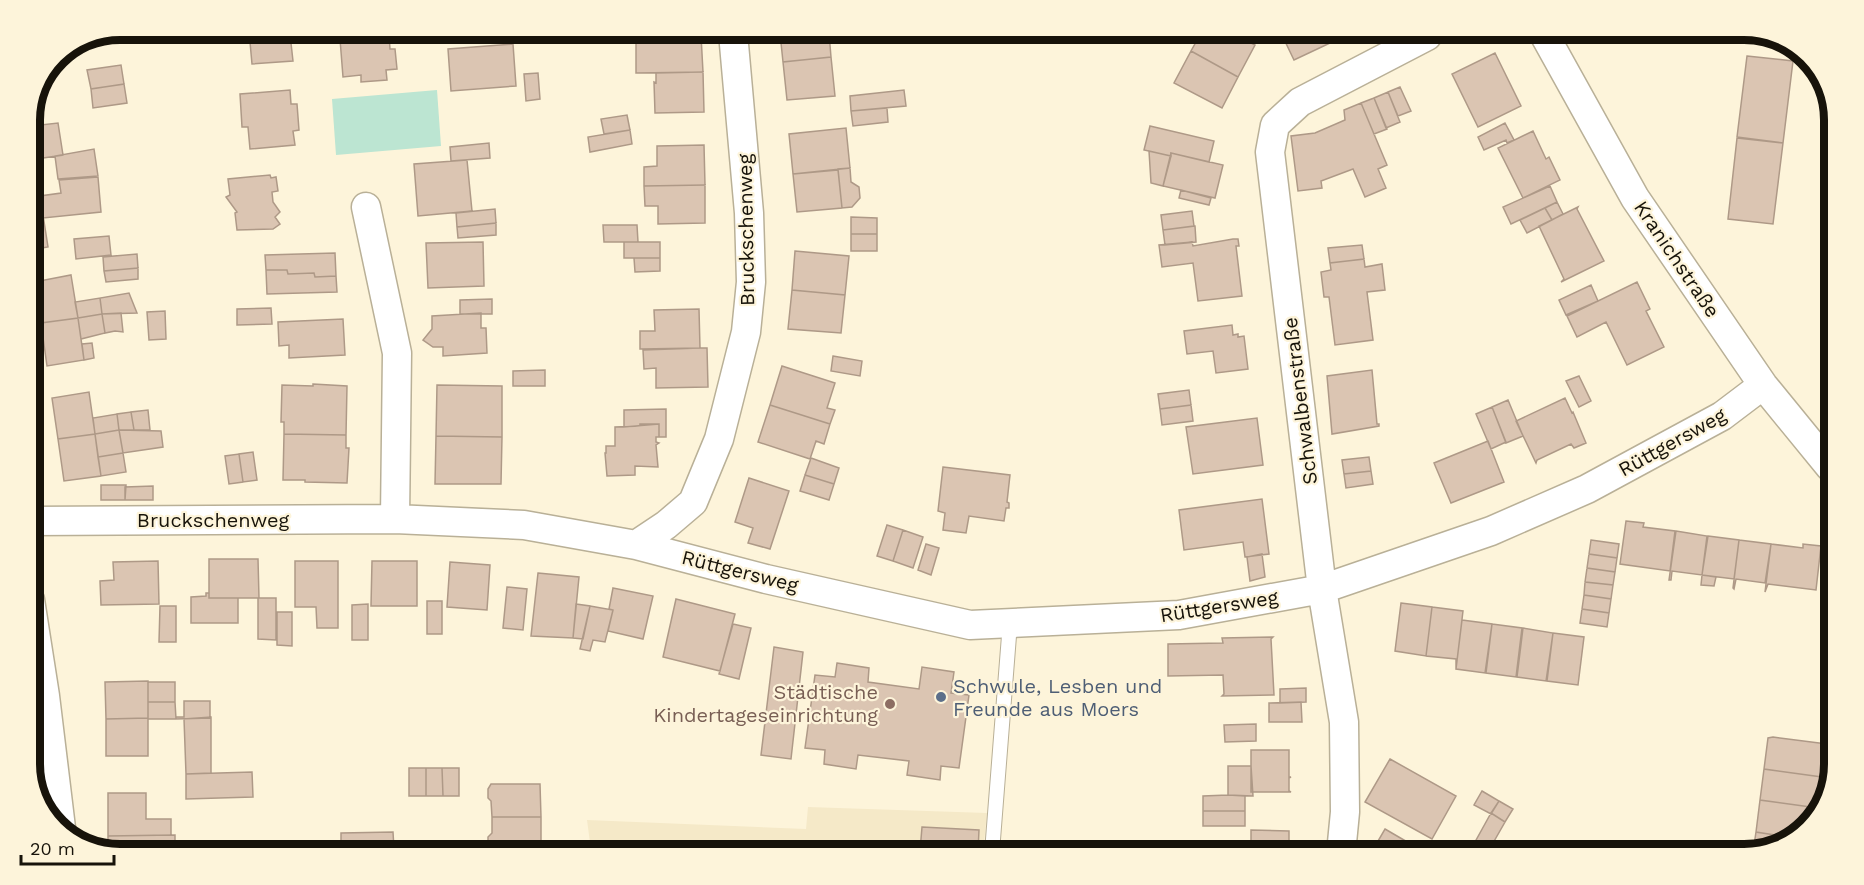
<svg xmlns="http://www.w3.org/2000/svg" width="1864" height="885" font-family="'Work Sans',sans-serif">
  <rect width="100%" height="100%" fill="#fdf4da"/>
  <path fill="#f5e9c8" d="M808,807L987,813L983,852L591,850L587,820L806,829Z"/>
  <path fill="#bce5d2" d="M437,90L441,146L336,155L332,99Z"/>
  <path fill="#dbc5b2" stroke="#ae9987" stroke-width="1.5" d="M249,31H295L296,40L291,43L293,61L252,64Z
    M340,31H389V35L340,39Z
    M603,32H641V36H636V40L603,41Z
    M780,33H829L831,57L783,62Z
    M389,35L390,49H395L397,69L386,70L387,80L361,82V75L343,77L340,39Z
    M701,35L703,72L636,73V36Z
    M1200,35H1236L1255,45L1238,77L1191,51Z
    M1282,35H1347L1294,60Z
    M1614,36L1660,37L1659,42Z
    M513,44L516,86L451,91L448,49Z
    M1191,51L1238,77L1222,108L1174,83Z
    M1495,53L1521,106L1478,127L1452,74Z
    M1747,56L1793,61L1783,143L1737,137Z
    M831,57L835,96L787,100L783,62Z
    M121,65L124,84L91,89L87,70Z
    M703,72L704,112L655,113L654,82L656,83V73Z
    M538,73L540,99L526,101L524,74Z
    M124,84L127,103L93,108L91,89Z
    M1400,87L1411,111L1398,116L1388,92Z
    M290,90L291,104H297L299,130L293,131L295,145L250,149L248,127H242L240,94Z
    M904,90L906,106L851,111L850,96Z
    M1388,92L1400,122L1386,128L1374,98Z
    M1374,98L1387,129L1374,134L1361,103Z
    M1361,103L1387,165L1378,169L1386,188L1365,197L1353,169L1321,181L1322,188L1298,191L1291,136L1315,133L1345,120L1344,110Z
    M887,108L888,122L853,126L851,111Z
    M627,115L630,130L604,134L601,119Z
    M30,117L32,126L58,123L63,155L30,160Z
    M1505,123L1514,140L1507,143L1506,140L1484,150L1478,137Z
    M1150,126L1214,141L1209,162L1171,153V156L1144,150Z
    M846,128L850,168L793,174L789,134Z
    M630,130L632,144L590,152L588,137Z
    M1533,131L1546,159L1549,157L1560,180L1523,198L1498,148Z
    M1737,138L1783,143L1773,224L1728,219Z
    M489,143L490,158L451,161L450,147Z
    M704,145L705,185L644,186V167L657,166V146Z
    M94,149L98,176L58,179L55,156Z
    M1149,151L1171,156L1163,186L1151,183Z
    M1171,153L1223,165L1215,198L1163,186Z
    M467,160L472,211L418,216L414,164Z
    M850,168L851,182L859,187L860,198L852,207L842,208L838,169Z
    M838,170L842,208L797,212L793,174Z
    M270,175L271,178L276,177L278,191L272,192L273,202L280,212L275,217L280,224L273,229L237,230L235,213L237,212L226,197L230,195L228,179Z
    M98,177L101,212L43,218L40,196L61,193L59,180Z
    M705,185V223L658,224V206H645L644,186Z
    M1550,186L1557,202L1511,224L1503,207Z
    M1181,190L1211,198L1209,205L1179,198Z
    M40,196L48,247L30,250V198Z
    M1557,202L1563,214L1552,220L1545,208Z
    M1578,207L1577,209L1604,261L1561,282L1564,279L1539,226Z
    M1545,208L1552,220L1527,233L1520,220Z
    M495,209L496,223L457,227L456,213Z
    M1192,211L1194,226L1163,230L1161,215Z
    M851,217L877,218V234H851Z
    M496,223V235L458,238L457,227Z
    M603,225H637L638,242H604Z
    M1195,226L1196,242L1165,245L1163,230Z
    M851,234H877V251H851Z
    M109,236L111,255L76,259L74,239Z
    M1233,239H1238L1239,246H1236L1242,296L1198,301L1193,263L1162,267L1159,245L1192,242L1193,246Z
    M483,242L484,286L428,288L426,243Z
    M624,242H660V258H624Z
    M1362,245L1364,259L1330,263L1328,248Z
    M795,251L849,256L845,295L792,290Z
    M335,253L336,276L315,277L314,273L288,274L287,270H266L265,255Z
    M137,254L138,268L104,271L103,257Z
    M634,258H660V271L635,272Z
    M1364,259L1365,267L1382,264L1385,290L1367,292L1373,340L1335,345L1329,297H1324L1321,272L1331,270L1330,263Z
    M138,268V279L106,282L104,271Z
    M266,270H287L288,274L314,273L315,277L336,276L337,292L267,294Z
    M71,275L78,318L41,323L34,282Z
    M1637,282L1650,309L1646,311L1664,347L1627,365L1606,322L1577,337L1567,316Z
    M1591,285L1598,301L1566,315L1559,300Z
    M792,290L845,295L841,333L788,329Z
    M129,293L137,313L102,314L100,298Z
    M100,298L102,314L78,318L75,302Z
    M492,299V314H460V300Z
    M271,308L272,324L237,325V309Z
    M699,309L700,348L640,349V331H655L654,310Z
    M165,311L166,339L149,340L147,312Z
    M121,313L123,332L115,331L105,333L102,314Z
    M481,313V328H486L487,353L443,356V347H433L423,340L432,329V316Z
    M102,314L105,333L81,339L78,318Z
    M78,318L84,360L47,366L41,323Z
    M343,319L345,355L289,358V345L279,346L278,322Z
    M1232,325L1233,335L1238,334V337L1244,336L1248,369L1216,373L1213,351L1187,354L1184,331Z
    M92,343L94,358L84,360L82,344Z
    M700,348H707L708,387L656,388V368L644,369L643,350Z
    M833,356L862,361L860,376L831,371Z
    M782,366L835,383L827,408L835,410L830,424L770,405Z
    M545,370V386H513V371Z
    M1372,370L1377,424H1379V426L1332,434L1327,376Z
    M1579,376L1591,401L1579,407L1566,381Z
    M313,384L347,386L346,435L284,434V422H281L282,385L313,386Z
    M437,385L502,386V437L436,436Z
    M1189,390L1191,405L1160,409L1158,394Z
    M89,392L95,434L58,439L52,398Z
    M1565,398L1572,413L1573,412L1586,443L1574,448L1571,444L1537,460L1536,463L1516,421Z
    M1508,400L1523,436L1506,443L1492,407Z
    M770,405L830,424L824,444L816,441L810,459L758,442Z
    M1191,405L1193,421L1162,425L1160,409Z
    M1492,407L1506,442L1491,449L1476,414Z
    M666,409V437H659V424L624,427V410Z
    M148,410L150,430H134L131,412Z
    M131,412L134,430H119L117,414Z
    M117,414L119,430L95,434L93,418Z
    M1257,418L1263,465L1193,474L1186,427Z
    M640,424H659V437H656V442L659,443L656,445L658,467L635,466V475L607,476L605,453H606V446H615V427L640,426Z
    M119,430L123,453L98,457L95,434Z
    M119,430L161,431L163,447L123,453Z
    M95,434L101,476L64,481L58,439Z
    M284,434L346,435V448H349L347,483L305,482V480H283Z
    M436,436L502,437L501,484H435Z
    M1488,441L1504,482L1451,503L1434,463Z
    M253,452L257,480L243,482L239,454Z
    M123,453L126,472L101,476L98,457Z
    M239,454L243,482L229,484L225,456Z
    M1369,457L1371,471L1344,474L1342,460Z
    M811,458L839,468L834,484L805,475Z
    M943,467L1010,475L1007,502L1009,503V508H1006L1004,521L969,516L966,533L943,530L945,513L938,511Z
    M1371,471L1373,484L1346,488L1344,474Z
    M805,475L834,484L829,500L800,491Z
    M749,478L789,491L770,549L748,543L753,528L735,522Z
    M101,485H126L125,500H101Z
    M153,486V500H125V487Z
    M1262,499L1269,554L1245,557L1243,542L1184,550L1179,510Z
    M1626,521L1644,523L1643,527L1675,531L1670,571L1620,564Z
    M887,525L903,530L893,561L877,556Z
    M903,530L923,537L913,568L893,561Z
    M1676,531L1707,536L1702,575L1672,571L1671,580H1669Z
    M1708,536L1739,540L1734,579L1702,575Z
    M1591,540L1619,544L1617,558L1589,554Z
    M1739,540L1771,544L1765,583L1736,579L1734,589L1733,588Z
    M926,544L939,548L931,575L918,570Z
    M1771,544L1803,548V544L1821,546L1816,590L1768,584L1765,592Z
    M1262,554L1265,577L1250,581L1247,557Z
    M1589,554L1617,558L1615,572L1587,568Z
    M209,559H258L259,598H209Z
    M158,561L159,604L101,605L100,581L114,580L113,562Z
    M295,561H338V628H317L316,607H295Z
    M372,561H417V606H371Z
    M450,562L490,565L487,610L447,607Z
    M1587,568L1615,572L1613,585L1585,582Z
    M538,573L579,577L573,638L531,636Z
    M1702,575L1716,577L1714,586L1701,585Z
    M1585,582L1613,585L1611,599L1584,595Z
    M507,587L527,589L523,630L503,628Z
    M613,588L653,596L643,639L608,631L613,610L609,609Z
    M206,593H209V598H238V623H191V597L206,596Z
    M1584,595L1611,599L1609,613L1582,609Z
    M258,598H276V640L258,639Z
    M676,599L735,614L720,671L663,657Z
    M427,601H442V634H427Z
    M1401,603L1432,607L1426,656L1395,651Z
    M368,604V640H352V605Z
    M576,604L590,606L583,639L573,638Z
    M160,606H176V642H159Z
    M590,606L613,610L605,642L593,640L590,651L580,649Z
    M1432,607L1463,611L1456,669V659L1426,656Z
    M1582,609L1609,613L1607,627L1580,623Z
    M277,612H292V646L277,645Z
    M1462,620L1492,624L1485,673L1456,669Z
    M733,624L751,628L739,679L719,674Z
    M1492,624L1522,628L1516,677L1486,673Z
    M1523,628L1553,633L1546,681L1517,677Z
    M1553,633L1584,637L1578,685L1547,681Z
    M1273,637L1271,639L1274,695L1222,696L1224,694L1223,675L1168,676V644L1223,643L1222,638Z
    M774,647L803,652L791,759L761,755Z
    M837,663L869,668L868,682L919,689L922,667L954,672L951,693L969,695L959,768L941,766L940,780L907,775L909,761L858,755L856,769L824,764L825,750L805,748L815,675L835,677Z
    M148,681V718L106,719L105,682Z
    M148,682H175V702H148Z
    M1306,688V702L1280,703V689Z
    M184,701H210V718L176,719V717H184Z
    M148,702H175L176,719H148Z
    M1301,702L1302,722H1269V703Z
    M211,717V773L186,774L184,719Z
    M148,718V756H106V719Z
    M1256,724V741L1225,742L1224,725Z
    M1773,737L1827,744L1824,746L1822,777L1764,769L1768,738Z
    M1251,750H1289V777H1291L1289,778V791L1291,792H1251Z
    M1390,759L1456,796L1432,839L1365,802Z
    M1228,766H1251L1253,796L1228,795Z
    M409,768H426V796H409Z
    M426,768H442L443,796H426Z
    M442,768H459V796H443Z
    M1764,769L1822,777H1820L1818,808L1760,800Z
    M252,772L253,797L186,799V774Z
    M491,784H540L541,817H492L491,801L488,798V789Z
    M1482,791L1499,801L1491,814L1474,805Z
    M108,793H146V819H171V835L108,836Z
    M1228,795L1245,796V811H1203V796Z
    M1760,800L1818,808L1795,838L1756,832Z
    M1499,801L1513,809L1505,822L1491,813Z
    M1203,811H1245V826H1203Z
    M1491,813L1505,822L1489,850L1475,842Z
    M492,817H541V849L492,850L488,845V837L492,833Z
    M922,827L979,830L978,852L920,851Z
    M1385,829L1428,854L1371,853Z
    M1251,830L1289,831V853H1251Z
    M393,832L394,849H341V833Z
    M1756,832L1795,838L1793,840L1753,852Z
    M175,835V848H108V836Z"/>
  <g fill="none" stroke-linecap="round" stroke-linejoin="round">
    <defs>
      <path id="service" d="M992,852L1010,623"/>
      <path id="minor" d="M1545,36L1635,198L1763,385L1830,467
        M366,207L397,353L395,519
        M30,521L395,519L524,525L636,545L766,579L970,625L1179,615L1322,589L1491,531L1587,489L1722,416L1763,385
        M636,545L666,525L693,502L719,439L746,332L751,282L749,213L733,33
        M30,600L45,696L61,828
        M1341,853L1345,812L1344,722L1322,589L1270,152L1275,125L1300,102L1427,36"/>
    </defs>
    <use href="#service" stroke="#b9b097" stroke-width="16"/>
    <use href="#minor" stroke="#b9b097" stroke-width="31"/>
    <use href="#service" stroke="#fff" stroke-width="14"/>
    <use href="#minor" stroke="#fff" stroke-width="28"/>
  </g>
  <circle fill="#5c6f8a" stroke="#fdf4da" stroke-width="2" cx="941" cy="697" r="6"/>
  <circle fill="#8d6e63" stroke="#fdf4da" stroke-width="2" cx="890" cy="704" r="6"/>
  <g text-anchor="middle" dominant-baseline="central" stroke-width="4.5" stroke-linejoin="round" paint-order="stroke">
    <g font-size="20" fill="#17130a" stroke="#fdf4da">
      <text transform="translate(746 230) rotate(-91)">Bruckschenweg</text>
      <text transform="translate(1677 259) rotate(56)">Kranichstraße</text>
      <text transform="translate(1300 401) rotate(-97)">Schwalbenstraße</text>
      <text transform="translate(1672 442) rotate(-29)">Rüttgersweg</text>
      <text x="213" y="520">Bruckschenweg</text>
      <text transform="translate(740 571) rotate(14)">Rüttgersweg</text>
      <text transform="translate(1219 606) rotate(-9)">Rüttgersweg</text>
    </g>
    <g font-size="20" fill="#4e5e75" stroke="#fdf4da" text-anchor="start">
      <text x="953" y="686">Schwule, Lesben und<tspan x="953" dy="23">Freunde aus Moers</tspan></text>
    </g>
    <g font-size="20" fill="#785e54" stroke="#fdf4da" text-anchor="end">
      <text x="878" y="692">Städtische<tspan x="878" dy="23">Kindertageseinrichtung</tspan></text>
    </g>
  </g>
  <path d="M0 0H1864V885H0ZM120 40H1744A80 80 0 0 1 1824 120V764A80 80 0 0 1 1744 844H120A80 80 0 0 1 40 764V120A80 80 0 0 1 120 40Z" fill="#fdf4da" fill-rule="evenodd"/>
  <path fill="none" stroke="#17130a" stroke-width="8" d="M120 40H1744A80 80 0 0 1 1824 120V764A80 80 0 0 1 1744 844H120A80 80 0 0 1 40 764V120A80 80 0 0 1 120 40Z"/>
  <path d="M21 855v9h93v-9" fill="none" stroke="#17130a" stroke-width="3"/>
  <text x="30" y="855" font-size="18" fill="#17130a" stroke="#fdf4da" stroke-width="4.5" paint-order="stroke">20 m</text>
</svg>
